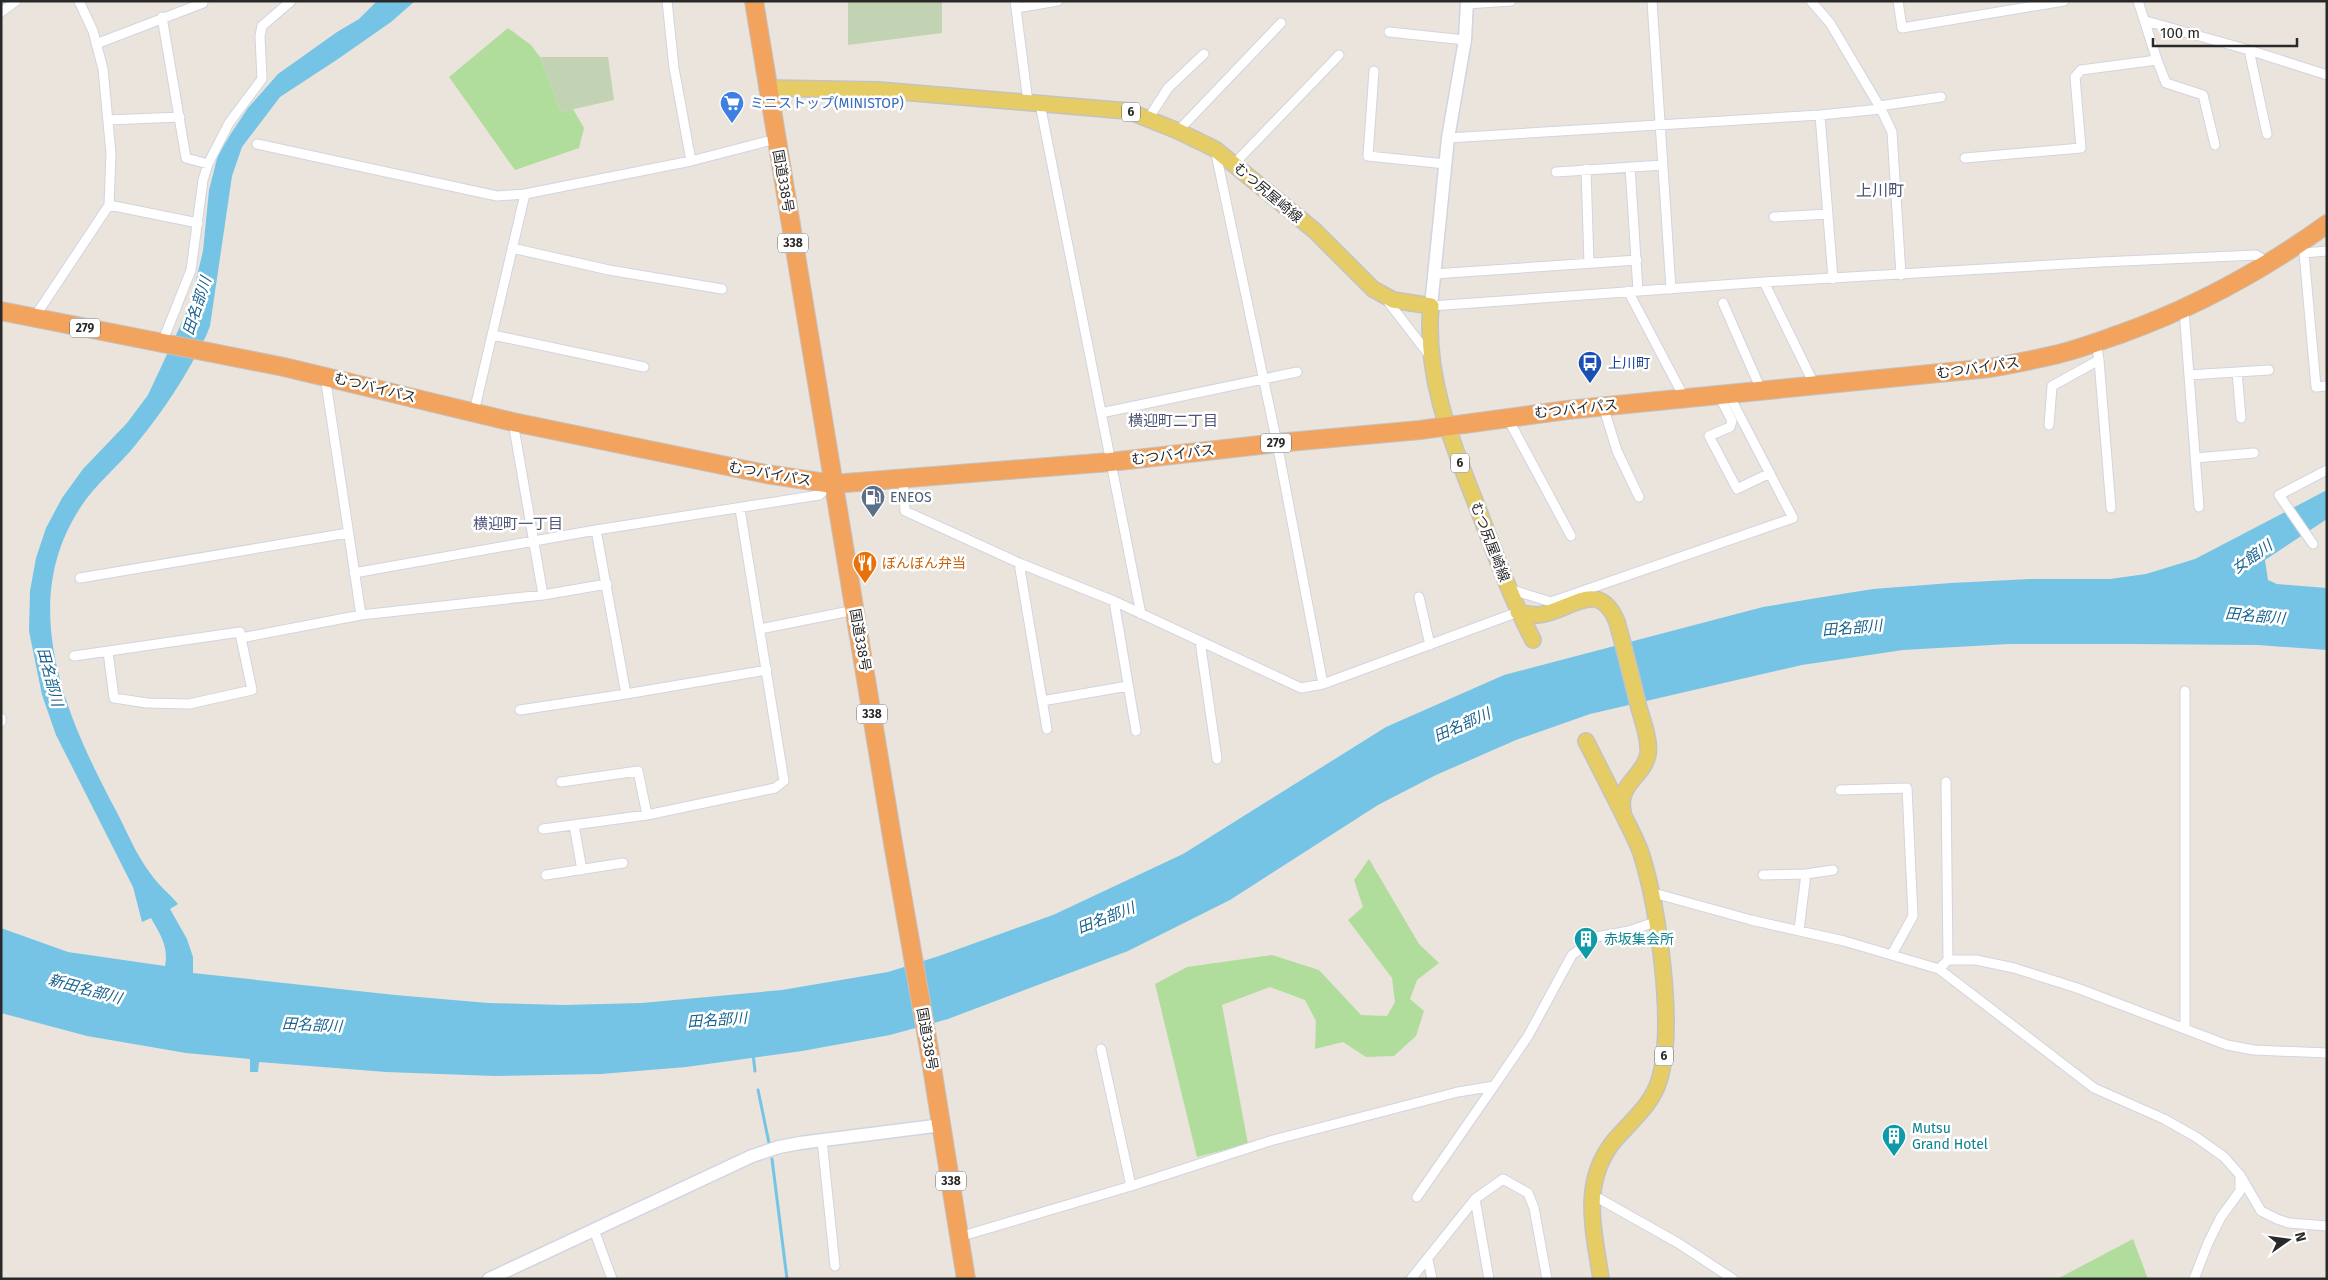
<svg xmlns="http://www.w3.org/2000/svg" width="2328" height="1280" font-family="'Fira Sans','Noto Sans JP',sans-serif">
  <rect width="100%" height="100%" fill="#eae4dc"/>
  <path fill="#b0dd9c" d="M508,28L531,45L540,57L561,112L573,109L584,128L579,148L515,170L449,77Z
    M1369,859L1419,944L1439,963L1417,980L1410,999L1424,1011L1416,1036L1394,1056L1366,1057L1343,1042L1315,1049L1316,1021L1305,1000L1270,987L1222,1005L1248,1144L1197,1157L1155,984L1187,967L1272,955L1319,970L1361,1015L1387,1016L1395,1002L1392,978L1348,920L1363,907L1354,880Z
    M2133,1239L2148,1279H2057Z"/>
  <path fill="#c2d3b4" d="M848,1H942V33L848,45Z
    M540,57H608L614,100L561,112Z"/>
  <path fill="#75c4e5" d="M377,1H415L391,22L338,59L280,97L242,147L232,176L210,326L206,336C187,375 164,410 137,443C119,466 95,484 80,508C17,605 66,716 114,807C126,829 135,853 150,873C158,885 169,893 178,904L170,909L187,939L193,957V973L395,995L488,1003L564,1005L642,1003L782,990L888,972L939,956L1053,915L1183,854L1386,727L1504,675L1763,607L1817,598L1873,589L1951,583L2030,579H2110L2146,574L2195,559L2327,490V519L2265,560L2268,580L2277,584L2327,588V650L2258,645L2131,644H2009L1903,650L1802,665L1590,714L1516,740L1436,775L1378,805L1230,900L1128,951L948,1019L890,1035L802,1051L686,1067L601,1074L495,1076L386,1072L259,1062L258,1072H250V1059L186,1053L87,1036L1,1013V928L68,952L165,966C169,947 160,934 151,918L142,922L133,887L56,735L42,695L29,631L30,591L36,558L46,528L62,498L83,469L127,423L148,395L183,320L191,301L203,251L209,190L218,155L232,132L248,108L278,74L337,32L359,19Z"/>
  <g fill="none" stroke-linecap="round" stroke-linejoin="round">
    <path stroke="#75c4e5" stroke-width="3" d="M753,1054L755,1071
      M758,1090L769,1143
      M772,1159L787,1279"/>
    <defs>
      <path id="street" d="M667,1L674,68L691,161
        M1015,1L1028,102
        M1652,1L1671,289
        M1811,1L1830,23L1881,109
        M1898,1L1902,28L2064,1
        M1467,4L1511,1
        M1016,8L1058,1
        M1,12L16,1
        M162,17L186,158L208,164
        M2146,21L2249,50L2327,75
        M1389,32L1465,40
        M96,44L203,3
        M2249,50L2267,134
        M2157,60L2166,83L2203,95L2215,145
        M1374,71L1368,156L1446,164
        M1040,104L1141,614
        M1879,106L1941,97
        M1820,115L1833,279
        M1148,119L1168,88L1204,54
        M108,120L180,117
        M1178,131L1281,23
        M1448,138L1820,115L1881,109L1892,132L1901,275
        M257,144L497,196L525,194L691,161L776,139
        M1215,149L1277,443L1323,684
        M1965,158L2081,148L2075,77L2081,70L2157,60L2138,1
        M1234,164L1339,55
        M1630,167L1638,291
        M1586,169L1589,263
        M1556,172L1663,165
        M109,205L198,223
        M1774,217L1828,214
        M512,248L609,270L722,289
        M2301,249L2304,253L2327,251
        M2304,253L2316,387L2327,386
        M1434,274L1637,260
        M1764,282L1815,386
        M1628,291L1685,399
        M1386,299L1430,356
        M1723,303L1762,392
        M1431,306L1764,282L2101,262L2256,255L2269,263
        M2184,310L2199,507
        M34,318L109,205L111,154L103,69L93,31L79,1
        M493,335L644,367
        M162,343L191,270L203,180L208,164L229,123L262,79L260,36L262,26L291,1
        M2099,360L2111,508
        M2237,372L2241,418
        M2189,375L2269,370
        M325,376L361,615
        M1719,396L1732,421L1730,427L1709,436L1737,489L1770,473
        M1603,406L1617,451L1639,497
        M474,412L525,194
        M1101,413L1297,372
        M1507,417L1571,536
        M513,422L543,595
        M2049,425L2052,386L2099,360L2096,343
        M2195,458L2254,453
        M903,479L905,511L1019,563L1114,601L1301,688L1323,684L1518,612
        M596,530L626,694L767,670
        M2313,544L2279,495L2327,470
        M1019,563L1047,729
        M354,573L596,530L819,495L831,485
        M80,578L348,533
        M1509,589L1551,602L1793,518L1729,395
        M1419,597L1430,645
        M1114,601L1136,731
        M760,629L855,610
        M1200,641L1217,759
        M108,652L114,698L147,703L189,704L252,690L241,638
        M74,656L240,632L241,638L361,615L543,595L607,584
        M2185,691V1028
        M1042,701L1128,686
        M520,710L626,694
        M1,718V722
        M561,782L638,771L647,815
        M1946,782L1948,960
        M1840,790L1907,788L1913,916L1892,954
        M574,825L582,870
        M543,829L647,815L775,788L784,781L740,509
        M546,875L623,863
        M1763,875L1806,874
        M1650,892L1751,920L1844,941L1939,969L2094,1088L2164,1119L2196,1137L2224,1157L2240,1175L2261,1211L2277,1219L2289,1223L2327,1226
        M1799,930L1806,874L1833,870
        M1939,969L1948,960H1976L2014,968L2077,988L2227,1045L2254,1050L2327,1053
        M1101,1049L1131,1186
        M822,1140L835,1266
        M1591,1194L1678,1243L1733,1279
        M1417,1197L1494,1086
        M1475,1199L1489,1279
        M594,1230L612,1279
        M959,1237L1131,1186L1270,1141L1458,1092L1494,1086L1528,1036L1572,955L1596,937L1629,931L1655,922
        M1428,1260L1432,1279
        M1411,1279L1475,1199L1503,1179L1528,1193L1534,1208L1547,1279
        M2194,1279L2208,1243L2221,1217L2240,1191V1177"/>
      <path id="secondary" d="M1431,306L1448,138L1465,40L1467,1
        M489,1279L752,1156L779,1147L800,1143L942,1125"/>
      <path id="primary" d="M767,88L878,90L1128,111L1178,131L1215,149L1315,231L1373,289L1393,300L1431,306C1424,380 1454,447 1480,514C1496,557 1512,600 1533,640
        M1518,612C1525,614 1531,615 1538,615C1570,612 1598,576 1617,622C1625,651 1632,679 1639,708C1643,722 1650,740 1648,754C1644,777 1617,783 1623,812
        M1586,741C1598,765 1610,788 1622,812C1628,825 1636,839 1641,853C1658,907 1676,1027 1659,1081C1651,1106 1630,1122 1614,1141C1580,1183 1594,1230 1601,1279"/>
      <path id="highway" d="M754,1L894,849L929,1049L966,1279
        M1,311L284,367L513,422L766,474L833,484L1110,462L1277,443L1420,430L1567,410L1990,368C2012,364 2033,360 2054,355C2077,350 2100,341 2123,333C2198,306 2262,271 2327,224"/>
    </defs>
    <use href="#street" stroke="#d1d4e1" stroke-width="11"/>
    <use href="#secondary" stroke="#d1d4e1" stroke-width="15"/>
    <use href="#primary" stroke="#c3c3c3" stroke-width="18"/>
    <use href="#highway" stroke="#c3c3c3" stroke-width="20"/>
    <use href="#street" stroke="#fff" stroke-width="9"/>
    <use href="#secondary" stroke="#fff" stroke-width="12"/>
    <use href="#primary" stroke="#e6cc65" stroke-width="15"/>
    <use href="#highway" stroke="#f2a35e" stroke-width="18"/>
  </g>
  <defs>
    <symbol id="supermarket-pin" viewBox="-11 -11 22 30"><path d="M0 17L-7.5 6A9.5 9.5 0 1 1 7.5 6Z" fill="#3f7fe0" stroke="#fff"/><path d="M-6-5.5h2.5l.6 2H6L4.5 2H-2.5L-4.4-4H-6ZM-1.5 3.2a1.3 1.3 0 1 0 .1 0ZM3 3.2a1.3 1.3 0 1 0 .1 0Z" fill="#fff"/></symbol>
    <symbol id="bus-pin" viewBox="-11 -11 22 30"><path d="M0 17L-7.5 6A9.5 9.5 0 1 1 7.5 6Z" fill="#1a4fb4" stroke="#fff"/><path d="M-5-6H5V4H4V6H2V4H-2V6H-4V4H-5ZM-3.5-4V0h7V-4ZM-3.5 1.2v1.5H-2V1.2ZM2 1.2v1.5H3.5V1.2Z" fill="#fff"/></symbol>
    <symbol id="fuel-pin" viewBox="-11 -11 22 30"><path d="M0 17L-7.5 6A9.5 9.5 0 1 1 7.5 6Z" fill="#5c6f8a" stroke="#fff"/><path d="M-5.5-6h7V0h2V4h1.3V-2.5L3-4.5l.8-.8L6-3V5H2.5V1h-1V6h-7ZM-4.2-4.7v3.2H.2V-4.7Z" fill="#fff"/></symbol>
    <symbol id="restaurant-pin" viewBox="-11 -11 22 30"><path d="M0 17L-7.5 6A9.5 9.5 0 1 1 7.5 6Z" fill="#e8710a" stroke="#fff"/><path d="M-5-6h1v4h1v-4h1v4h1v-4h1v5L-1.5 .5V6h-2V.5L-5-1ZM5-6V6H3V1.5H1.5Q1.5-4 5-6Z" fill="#fff"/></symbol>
    <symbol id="building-pin" viewBox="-11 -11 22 30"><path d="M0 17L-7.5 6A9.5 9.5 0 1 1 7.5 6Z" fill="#0f9aa8" stroke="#fff"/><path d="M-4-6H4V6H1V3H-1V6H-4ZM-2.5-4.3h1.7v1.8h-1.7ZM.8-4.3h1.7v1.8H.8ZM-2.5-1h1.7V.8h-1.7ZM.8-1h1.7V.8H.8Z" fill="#fff"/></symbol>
  </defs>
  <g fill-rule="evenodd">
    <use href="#supermarket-pin" x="718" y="89" width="28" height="38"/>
    <use href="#bus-pin" x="1576" y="349" width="28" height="38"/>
    <use href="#fuel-pin" x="859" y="483" width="28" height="38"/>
    <use href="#restaurant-pin" x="851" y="549" width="28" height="38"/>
    <use href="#building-pin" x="1572" y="925" width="28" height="38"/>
    <use href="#building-pin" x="1880" y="1122" width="28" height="38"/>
  </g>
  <g text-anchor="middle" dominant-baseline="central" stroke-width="5" stroke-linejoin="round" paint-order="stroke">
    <g fill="#fff" stroke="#696969" stroke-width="1">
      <rect x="1122" y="102.5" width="18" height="19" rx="4"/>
      <rect x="778" y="233.5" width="30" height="19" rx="4"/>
      <rect x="70" y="318.5" width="30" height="19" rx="4"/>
      <rect x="1261" y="433.5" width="30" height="19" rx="4"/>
      <rect x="1451" y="453.5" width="18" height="19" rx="4"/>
      <rect x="857" y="704.5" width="30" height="19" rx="4"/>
      <rect x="1655" y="1046.5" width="18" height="19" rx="4"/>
      <rect x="936" y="1171.5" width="30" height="19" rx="4"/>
    </g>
    <g font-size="12" font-weight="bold" fill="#292929">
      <text x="1131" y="112">6</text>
      <text x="793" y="243">338</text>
      <text x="85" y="328">279</text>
      <text x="1276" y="443">279</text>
      <text x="1460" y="463">6</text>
      <text x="872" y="714">338</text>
      <text x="1664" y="1056">6</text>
      <text x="951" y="1181">338</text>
    </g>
    <g font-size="14" fill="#366cbe" stroke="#fff" text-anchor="start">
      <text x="750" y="103">ミニストップ(MINISTOP)</text>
    </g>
    <g font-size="14" fill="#292929" stroke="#fff">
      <text transform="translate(783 181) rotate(80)">国道338号</text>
      <text transform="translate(1268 193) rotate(40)">むつ尻屋崎線</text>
      <text transform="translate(1978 368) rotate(-8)">むつバイパス</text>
      <text transform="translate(375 388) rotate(14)">むつバイパス</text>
      <text transform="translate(1576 409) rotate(-6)">むつバイパス</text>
      <text transform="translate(1173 455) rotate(-7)">むつバイパス</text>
      <text transform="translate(770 474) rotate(10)">むつバイパス</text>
      <text transform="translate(1490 542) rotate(69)">むつ尻屋崎線</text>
      <text transform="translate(860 640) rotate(80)">国道338号</text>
      <text transform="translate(927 1039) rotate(80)">国道338号</text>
    </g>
    <g font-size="14" fill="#164399" stroke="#fff" text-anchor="start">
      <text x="1608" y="363">上川町</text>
    </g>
    <g font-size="14" fill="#4e5e75" stroke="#fff" text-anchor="start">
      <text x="890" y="497">ENEOS</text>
    </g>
    <g font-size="14" fill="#c56008" stroke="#fff" text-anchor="start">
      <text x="882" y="563">ぼんぼん弁当</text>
    </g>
    <g font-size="14" fill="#0d838f" stroke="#fff" text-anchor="start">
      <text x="1604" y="939">赤坂集会所</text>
      <text x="1912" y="1128">Mutsu<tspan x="1912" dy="16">Grand Hotel</tspan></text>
    </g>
    <g font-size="15" font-style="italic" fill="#17628f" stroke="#fff">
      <text transform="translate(197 306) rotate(-72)">田名部川</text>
      <text transform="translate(2252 557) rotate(-35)">女館川</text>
      <text transform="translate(2255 616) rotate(5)">田名部川</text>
      <text transform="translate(1852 628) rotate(-5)">田名部川</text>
      <text transform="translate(50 677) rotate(75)">田名部川</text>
      <text transform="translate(1462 725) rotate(-24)">田名部川</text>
      <text transform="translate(1106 918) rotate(-21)">田名部川</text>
      <text transform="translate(85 989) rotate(15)">新田名部川</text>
      <text transform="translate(717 1020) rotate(-4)">田名部川</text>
      <text transform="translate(312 1025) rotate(3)">田名部川</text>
    </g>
    <g font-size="15" fill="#4d5376" stroke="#fff">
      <text x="1173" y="421">横迎町二丁目</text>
      <text x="518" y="524">横迎町一丁目</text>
    </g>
    <g font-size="16" fill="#4d5376" stroke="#fff">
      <text x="1880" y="190">上川町</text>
    </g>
  </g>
  <rect width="2328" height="1280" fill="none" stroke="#292929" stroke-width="5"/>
  <g transform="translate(2288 1240) rotate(76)" stroke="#ffffff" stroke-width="4" paint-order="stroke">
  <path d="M0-4L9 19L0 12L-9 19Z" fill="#292929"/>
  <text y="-8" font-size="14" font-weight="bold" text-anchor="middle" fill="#292929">N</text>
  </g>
  <path d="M2153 38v8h144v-8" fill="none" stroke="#292929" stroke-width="2.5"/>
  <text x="2160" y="38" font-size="15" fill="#292929" stroke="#ffffff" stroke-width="4" paint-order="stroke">100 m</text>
</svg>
